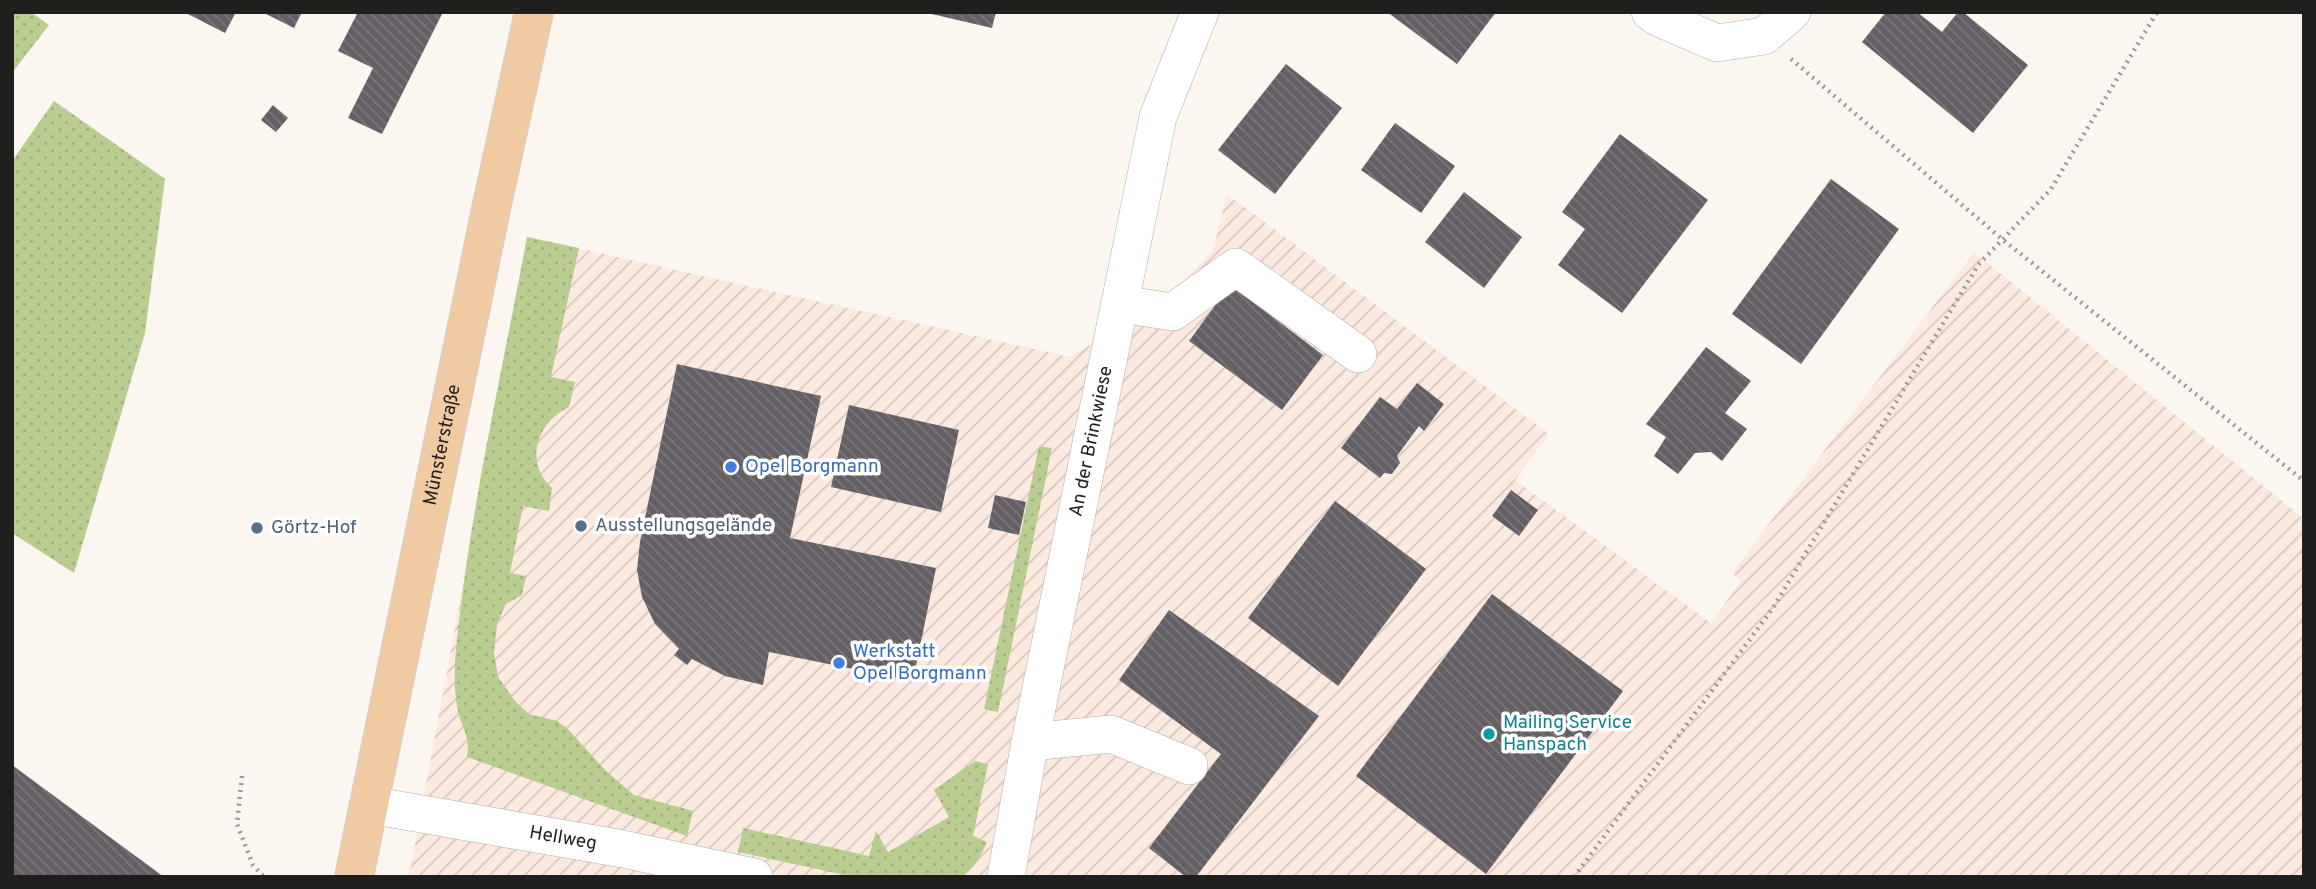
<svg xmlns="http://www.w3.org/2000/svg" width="2316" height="889" font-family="Overpass,sans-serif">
  <defs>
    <pattern id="industrial-furrows" width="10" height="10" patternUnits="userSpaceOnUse" patternTransform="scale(1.75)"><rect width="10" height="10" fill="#fce9e0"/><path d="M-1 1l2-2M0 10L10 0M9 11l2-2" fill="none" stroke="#d8c7c0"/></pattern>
    <pattern id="grass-dots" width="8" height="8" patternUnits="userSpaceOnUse" patternTransform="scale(1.75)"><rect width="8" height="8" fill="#b9cd90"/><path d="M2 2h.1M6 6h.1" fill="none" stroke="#9fb07c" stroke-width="1.8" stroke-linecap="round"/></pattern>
    <pattern id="building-back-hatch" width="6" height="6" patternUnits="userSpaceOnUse" patternTransform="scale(1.75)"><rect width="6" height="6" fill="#645f64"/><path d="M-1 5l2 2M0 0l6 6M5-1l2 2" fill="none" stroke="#7a767a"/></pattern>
  </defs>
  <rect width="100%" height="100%" fill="#fcf6f0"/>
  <path fill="url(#industrial-furrows)" d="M1227,194L1549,434L1515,480L1711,623L1741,581L1732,573L1974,252L2304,519V877H409L527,237L1070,357L1165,301L1213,250Z"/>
  <path fill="url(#grass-dots)" d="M12,12H31L49,25L12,73Z
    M54,101L165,179L145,333L74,573L12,533V161Z
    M527,237L579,248L551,377L575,382L569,407C536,423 524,462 552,488L549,511L523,506L510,573L526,576L522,595L506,604L497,624L494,653L498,677L516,702L529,714L557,721L568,729L605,770L634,795L693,811L687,836L467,757C471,735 460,726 457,706C453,682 455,655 458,631C472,499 503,368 527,237Z
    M1039,446L1052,448L998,712L984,709Z
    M975,761L988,764L973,836L987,842L978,861L963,877H854L738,852L743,828L869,856L876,831L888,852L949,817L934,790Z"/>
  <path fill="url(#building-back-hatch)" d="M184,12H236L225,33Z
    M262,12H302L294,28Z
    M358,12H443L382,134L348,118L373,68L338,51Z
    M923,12H996L992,28Z
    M1387,12H1496L1457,64Z
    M1886,12H1917L1942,32L1958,12H1963L2028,65L1973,133L1862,42Z
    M1286,64L1342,108L1275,194L1218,150Z
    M273,105L288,118L276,132L261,120Z
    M1395,123L1455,166L1421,213L1361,170Z
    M1620,134L1708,200L1622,313L1558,265L1585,229L1562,212Z
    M1831,179L1899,229L1801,364L1732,314Z
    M1464,192L1522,237L1484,288L1425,242Z
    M1230,285L1323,355L1282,410L1189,341Z
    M1706,347L1751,381L1725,413L1747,429L1722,461L1711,452L1695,453L1678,474L1654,456L1666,437L1646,424Z
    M677,364L821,396L790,538L936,568L913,681L769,652L763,685L725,676L692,659L687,665L674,655L679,649L655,624L642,597L637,570L640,542Z
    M1417,383L1444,404L1424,431L1419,426L1397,456L1400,463L1392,474L1384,473L1380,478L1341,448L1380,397L1397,409Z
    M849,405L959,430L941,512L831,487Z
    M1511,490L1538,510L1519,536L1492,516Z
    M995,495L1026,502L1019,535L988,528Z
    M1335,501L1426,569L1338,686L1248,618Z
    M1492,594L1623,691L1486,874L1356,776Z
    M1169,610L1319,716L1196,877H1186L1149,848L1221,754L1119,680Z
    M12,765L164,877H12Z"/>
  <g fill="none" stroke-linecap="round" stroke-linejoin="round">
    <defs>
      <g id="minor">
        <path d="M1650,12L1657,17L1717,43L1764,36L1792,12"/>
        <path d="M1120,304L1173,312L1236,267L1358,354"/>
        <path d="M1030,742L1111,734L1189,766"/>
        <path id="s1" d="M370,805L623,849L754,877"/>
        <path id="s2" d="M1006,877L1030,742L1158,117L1200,12"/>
      </g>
      <g id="major">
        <path id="s3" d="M354,877L491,209L534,12"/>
      </g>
    </defs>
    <use href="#minor" stroke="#b3aea8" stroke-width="38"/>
    <use href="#major" stroke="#d3d2d2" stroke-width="40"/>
    <path stroke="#9b9792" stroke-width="4.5" stroke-dasharray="2 5" stroke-linecap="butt" d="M1791,59L2002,239L2304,481
      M242,776L237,824L253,865L264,877
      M1574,877L1773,608L1978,265L2051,189L2157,12"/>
    <use href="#minor" stroke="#fff" stroke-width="37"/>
    <use href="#major" stroke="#f0caa3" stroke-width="38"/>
  </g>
  <g fill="#3f7fe0" stroke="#fff" stroke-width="2.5">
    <circle cx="731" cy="467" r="7"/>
    <circle cx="839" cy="663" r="7"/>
  </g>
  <g fill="#5c6f8a" stroke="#fff" stroke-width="2.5">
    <circle cx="581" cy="526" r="7"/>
    <circle cx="257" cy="528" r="7"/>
  </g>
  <circle fill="#0f9aa8" stroke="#fff" stroke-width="2.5" cx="1489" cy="734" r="7"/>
  <g text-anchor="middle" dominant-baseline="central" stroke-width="7" stroke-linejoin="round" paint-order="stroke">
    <g font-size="19" fill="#211f1d" stroke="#fff">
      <text stroke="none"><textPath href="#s2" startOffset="444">An der Brinkwiese</textPath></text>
      <text stroke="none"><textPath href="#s3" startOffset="441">Münsterstraße</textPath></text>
      <text stroke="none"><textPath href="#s1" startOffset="196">Hellweg</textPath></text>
    </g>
    <g font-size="19" fill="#366cbe" stroke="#fff" text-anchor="start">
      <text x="745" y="467">Opel Borgmann</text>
      <text x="853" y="652">Werkstatt<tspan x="853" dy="22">Opel Borgmann</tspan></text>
    </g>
    <g font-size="19" fill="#4e5e75" stroke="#fff" text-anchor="start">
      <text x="595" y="526">Ausstellungsgelände</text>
      <text x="271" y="528">Görtz-Hof</text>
    </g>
    <g font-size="19" fill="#0d838f" stroke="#fff" text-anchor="start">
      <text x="1503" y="723">Mailing Service<tspan x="1503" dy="22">Hanspach</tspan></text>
    </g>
  </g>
  <rect width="2316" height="889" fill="none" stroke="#211f1d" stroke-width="28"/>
</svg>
